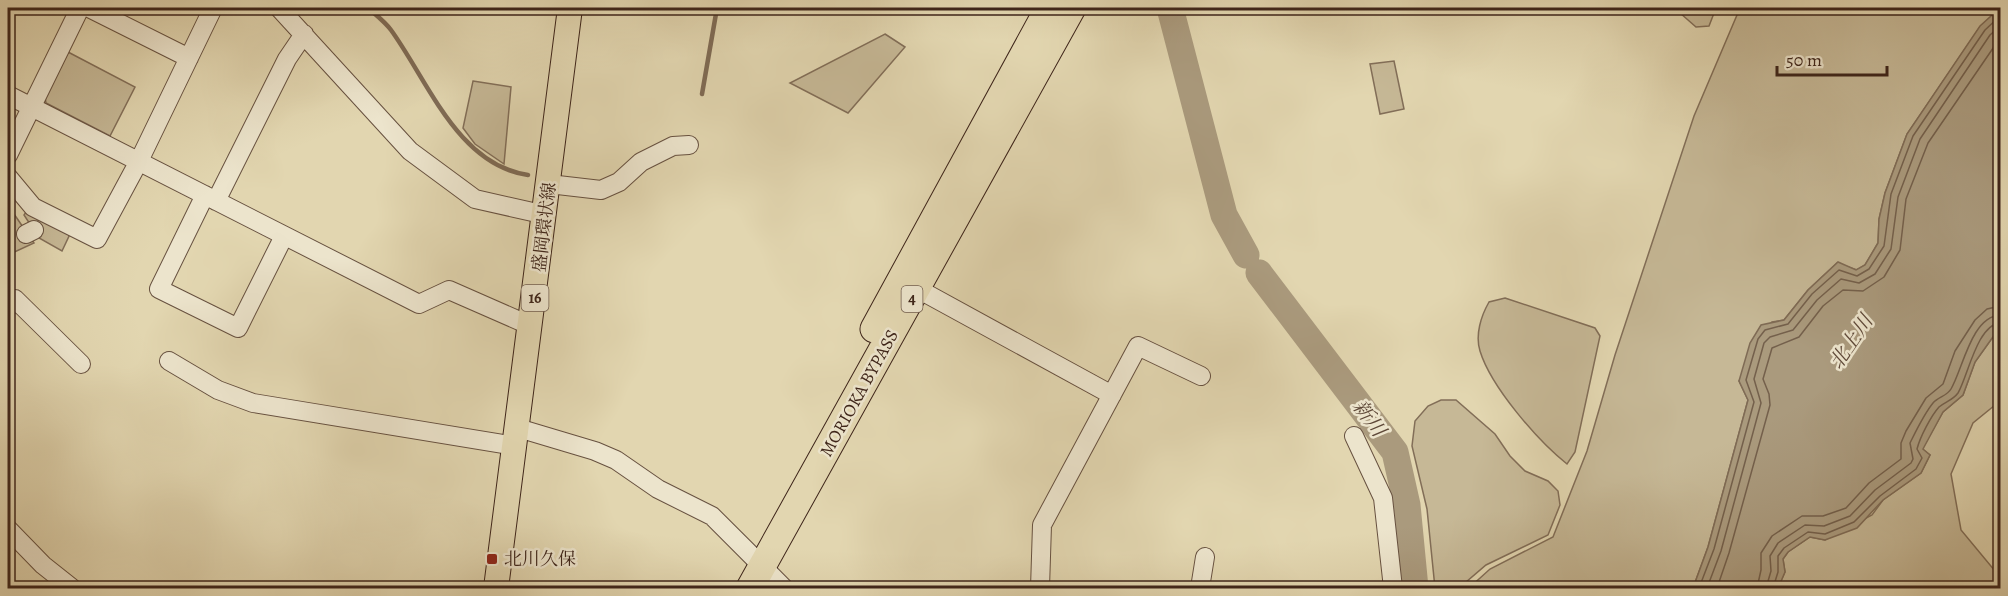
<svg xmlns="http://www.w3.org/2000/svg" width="2008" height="596" font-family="Alegreya,'Noto Serif JP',serif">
  <rect width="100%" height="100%" fill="#e2d6b0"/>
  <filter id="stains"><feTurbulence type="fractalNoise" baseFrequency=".00333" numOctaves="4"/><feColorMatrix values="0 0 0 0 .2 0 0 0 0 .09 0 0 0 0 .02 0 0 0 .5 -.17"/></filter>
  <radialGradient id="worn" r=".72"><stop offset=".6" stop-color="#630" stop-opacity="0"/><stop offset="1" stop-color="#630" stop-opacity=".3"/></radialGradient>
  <path fill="#c6b896" stroke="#826e58" stroke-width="1.5" d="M1680,8H1716L1709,26L1696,27L1680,13Z
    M1740,8H2000L1980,27L1907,134L1885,193L1879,219L1878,243L1865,265L1857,270L1837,263L1808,290L1784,320L1772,322L1739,381L1748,400L1708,547L1693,588H1469L1490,569L1553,537L1587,451L1615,355L1694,116Z
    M885,34L905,47L848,113L790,83Z
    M68,52L135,87L110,136L46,103L45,97Z
    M1394,61L1404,109L1380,114L1370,64Z
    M473,81L511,87L504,164L475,144L463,128Z
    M26,212L70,234L62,251L39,238L24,215Z
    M14,214L34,243L8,255V223Z
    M1505,298L1595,328L1600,336L1575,452L1567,464C1538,441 1491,387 1480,351C1475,335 1481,316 1489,302Z
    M2000,327V401L1973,423L1951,474L1961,530L2000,577V588H1778L1785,572L1783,559L1788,552L1810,537L1825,540L1872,515L1883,500L1921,473L1930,455L1922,449L1943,412L1963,395L1975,362Z
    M1441,400H1456L1495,434L1510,456L1525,471L1548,481L1558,491L1560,505L1548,535L1486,565L1459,588H1435L1427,509L1412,446L1415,421L1428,406Z"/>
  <path fill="#aa9a7d" stroke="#7f6b55" stroke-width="1.5" d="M2000,8V327L1975,362L1963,395L1943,412L1923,449L1930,455L1921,473L1883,500L1857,528L1825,540L1810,537L1788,552L1783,559L1785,572L1778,588H1693L1708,547L1748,400L1739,381L1750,343L1761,325L1784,320L1808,290L1838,262L1856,270L1865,265L1878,243L1879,219L1885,193L1907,134L1980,26Z"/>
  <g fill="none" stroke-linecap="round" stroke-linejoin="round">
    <path stroke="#74604c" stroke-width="1.5" d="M1699,588L1714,549L1754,402L1746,380L1758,339L1765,330L1788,324L1812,294L1839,270L1857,276L1869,269L1884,246L1891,194L1913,136L1985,30L2000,16
      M1707,588L1721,551L1761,403L1754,379L1764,343L1770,337L1793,330L1817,300L1841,279L1859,283L1875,274L1891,249L1898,197L1920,139L1990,35L2000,26
      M1717,588L1729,553L1770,405L1769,394L1763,379L1772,348L1799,337L1823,306L1843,290L1863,291L1884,277L1900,250L1906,199L1928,143L2000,38
      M1757,588L1761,570V553L1772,536L1802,516H1823L1846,508L1869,483L1901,459V443L1906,431L1926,398L1943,384L1955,351L1975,320L1987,309L2000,306
      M1766,588L1771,571L1770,556L1778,543L1805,525L1824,526L1850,516L1875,490L1911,463L1913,459L1910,443C1916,431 1924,414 1933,403C1938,397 1947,396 1951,389C1963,369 1971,317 2000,315
      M1773,588L1778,572V556L1784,548L1808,532L1825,534L1854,522L1880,496L1916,469L1922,458L1917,449C1920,437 1931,416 1939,407C1945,402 1953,400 1958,393C1968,376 1977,325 2000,323"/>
    <path stroke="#7f6b55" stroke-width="4.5" d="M368,8C376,15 385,22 391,30C428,81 458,165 528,175
      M702,94L717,8"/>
    <path stroke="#aa9a7d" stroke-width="27" d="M1170,8L1224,215L1246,255
      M1259,273L1395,452L1407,505L1415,588"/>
    <defs>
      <path id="minor" d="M89,8L189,58
        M279,8L410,151L475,199L546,215
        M8,95L419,304L449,290L531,326
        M8,155L80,8
        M8,177L33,207L97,239L139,161L213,8
        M549,184L601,190L619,182L641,162L673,146L689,145
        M205,195L159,289L238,328L284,236
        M216,201L287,59L304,34
        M26,234L34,230
        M918,289L1112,395
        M8,307L15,299L81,364
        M169,361L218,390L253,403L516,446
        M518,428L595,451L616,460L658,489L712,516L784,588
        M1354,436L1383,498L1393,588
        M8,529L43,565L72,588
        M1040,588L1042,525L1138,346L1201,376
        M1200,588L1205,557"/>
      <path id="major" d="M496,588L570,8"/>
      <path id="highway" d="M874,329L1049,8
        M750,588L1072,8"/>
    </defs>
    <use href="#minor" stroke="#675140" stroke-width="20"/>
    <use href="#major" stroke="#3e251a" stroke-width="26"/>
    <use href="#highway" stroke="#3e251a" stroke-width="29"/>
    <use href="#minor" stroke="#ece4cc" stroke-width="18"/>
    <use href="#major" stroke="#e2d6b0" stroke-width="24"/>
    <use href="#highway" stroke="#e2d6b0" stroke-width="27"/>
  </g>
  <rect fill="#8f2418" stroke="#ece4cc" stroke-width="2" x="486" y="553" width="12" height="12" rx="3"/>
  <g text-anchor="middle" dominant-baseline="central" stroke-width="5" stroke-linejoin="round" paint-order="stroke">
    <g fill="#ece4cc" stroke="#725e4f" stroke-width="1.5">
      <rect x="521.5" y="285" width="27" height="26" rx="4.5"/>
      <rect x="901.5" y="286" width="21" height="26" rx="4.5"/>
    </g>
    <g font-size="16" font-weight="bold" fill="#3e251a">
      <text x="535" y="298">16</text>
      <text x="912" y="299">4</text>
    </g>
    <g font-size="18" fill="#3e251a" stroke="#ece4cc">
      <text transform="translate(544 227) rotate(-83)">盛岡環状線</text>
      <text transform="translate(859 393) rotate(-61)">MORIOKA BYPASS</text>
    </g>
    <g font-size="18" fill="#3e251a" stroke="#ece4cc" text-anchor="start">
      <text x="504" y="559">北川久保</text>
    </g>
    <g font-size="20" font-style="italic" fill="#5e4838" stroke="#ece4cc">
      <text transform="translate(1851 342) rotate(-56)">北上川</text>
      <text transform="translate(1369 418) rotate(53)">新川</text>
    </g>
  </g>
  <rect width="2008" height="596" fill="none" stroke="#e2d6b0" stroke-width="30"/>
  <rect x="9" y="9" width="1990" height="578" fill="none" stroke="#3e251a" stroke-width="3"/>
  <rect x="15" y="15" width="1978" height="566" fill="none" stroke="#3e251a" stroke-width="1.5"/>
  <path d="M1777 66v9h110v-9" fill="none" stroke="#3e251a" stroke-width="3"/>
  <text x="1786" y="66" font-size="18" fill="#3e251a" stroke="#ece4cc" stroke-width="4.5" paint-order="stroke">50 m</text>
  <rect width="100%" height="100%" filter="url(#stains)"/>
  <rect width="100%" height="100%" fill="url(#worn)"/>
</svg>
